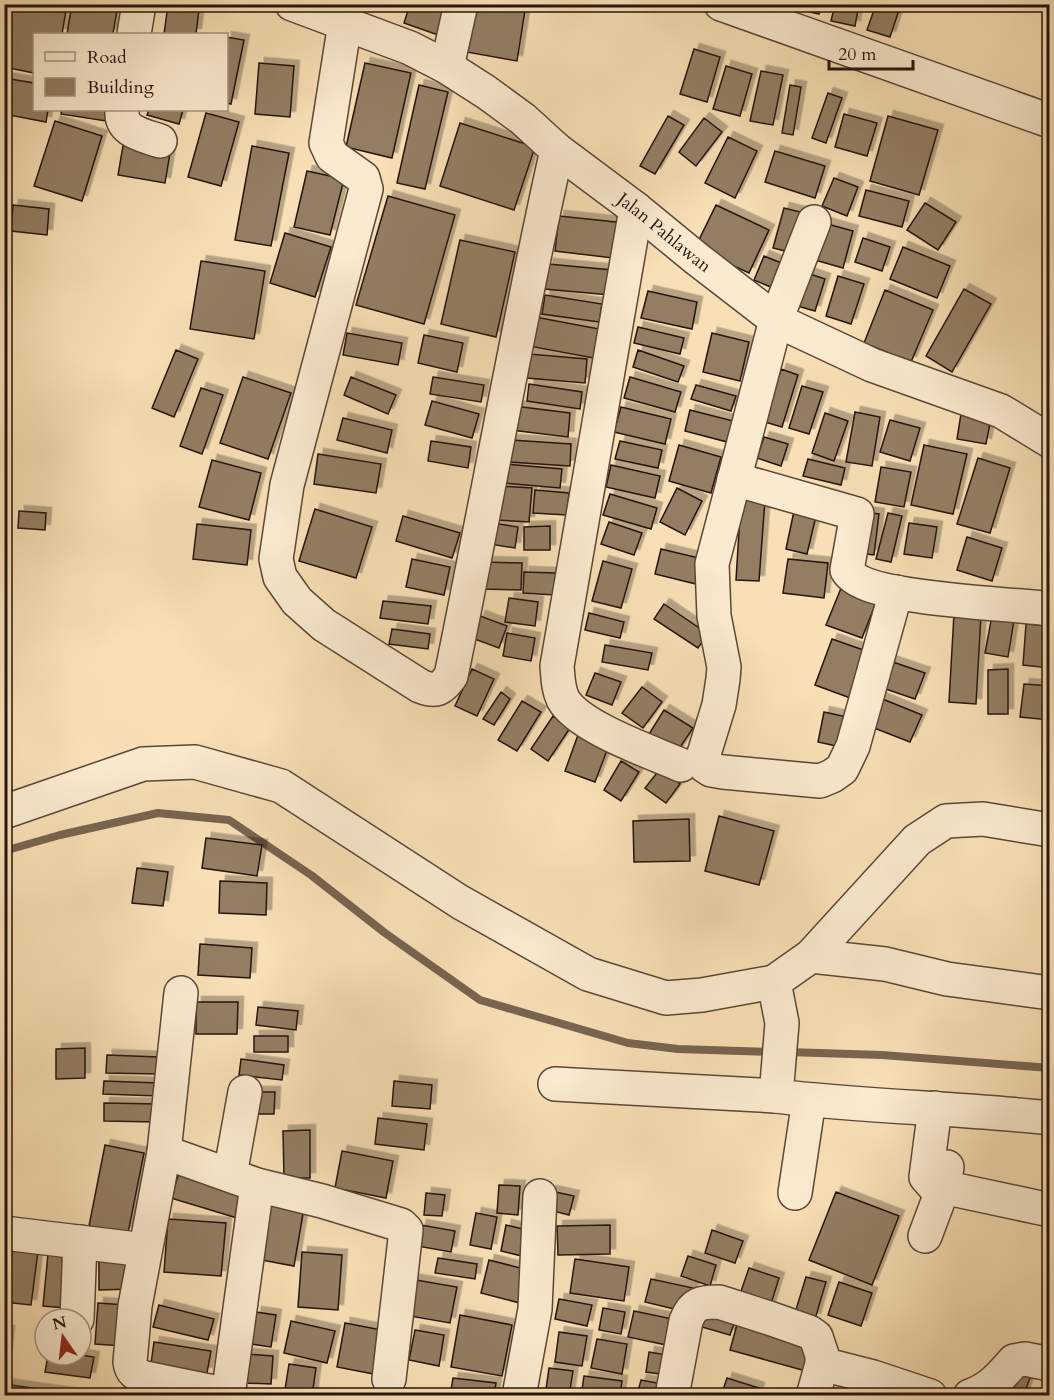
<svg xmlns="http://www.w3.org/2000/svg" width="1054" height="1400" font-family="Cardo,serif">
  <defs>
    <filter id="shadow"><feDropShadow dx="5.5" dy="-5.5" stdDeviation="0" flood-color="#0004"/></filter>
  </defs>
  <rect width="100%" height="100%" fill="#f8dfb5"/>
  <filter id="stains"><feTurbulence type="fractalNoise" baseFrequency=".00333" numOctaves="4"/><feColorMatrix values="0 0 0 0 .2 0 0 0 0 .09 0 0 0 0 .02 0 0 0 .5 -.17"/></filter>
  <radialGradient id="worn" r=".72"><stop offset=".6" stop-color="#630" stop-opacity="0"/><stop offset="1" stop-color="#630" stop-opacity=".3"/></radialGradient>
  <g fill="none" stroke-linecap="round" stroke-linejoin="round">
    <path stroke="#786450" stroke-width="8" d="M4,851L60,835L158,813L229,820L311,875L385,933L480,1000L628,1043L678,1049L774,1052
      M787,1052L882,1055L1050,1068"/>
  </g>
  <path fill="#937e64" stroke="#25140d" stroke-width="1.5" filter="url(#shadow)" d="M4,4H67L62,34H34V73L4,67Z
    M72,4H118L113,34H67Z
    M410,4H455L444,37L404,23Z
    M469,4H526L517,61L461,51Z
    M794,4H821L819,14L793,8Z
    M835,4H859L855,26L831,21Z
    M876,4H901L890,37L867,30Z
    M168,5L199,9L196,34H164Z
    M226,37L244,40L231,104L226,103Z
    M694,49L720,57L707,102L680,94Z
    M259,63L294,66L290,117L255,114Z
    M365,63L411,73L392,158L346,147Z
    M726,66L752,74L740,116L713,109Z
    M761,71L783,75L773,125L750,121Z
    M4,78L34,83V110H48L46,122L4,114Z
    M419,85L448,92L425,189L397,183Z
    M790,85L801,87L793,135L782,133Z
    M828,93L842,98L826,143L812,138Z
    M62,110H108L106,121L61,114Z
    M149,110H183L179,124L147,115Z
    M206,113L239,122L221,186L188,177Z
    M844,114L877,123L867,156L835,147Z
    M668,116L684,125L655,174L640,166Z
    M888,116L938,130L919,195L870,181Z
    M704,118L722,132L696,166L679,152Z
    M55,121L102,136L82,201L34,186Z
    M460,123L535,147L514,210L440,186Z
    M728,137L757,151L735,198L705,183Z
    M124,140L171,147L165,183L118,175Z
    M252,146L289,153L271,246L235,240Z
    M775,151L825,166L815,198L765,182Z
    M307,171L344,179L330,235L294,227Z
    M834,178L858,187L847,216L822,206Z
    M866,190L909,201L902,227L859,216Z
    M388,196L455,215L424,324L356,305Z
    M925,203L956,222L938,250L907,230Z
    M13,205L49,209L47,235L11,231Z
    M716,205L769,230L749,273L695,248Z
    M784,208L804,213L793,253L773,248Z
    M559,216L625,223L621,259L555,251Z
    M824,223L853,231L843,268L815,260Z
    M285,233L331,247L315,297L270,283Z
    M863,238L890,247L882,271L855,262Z
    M460,240L515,252L496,337L441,324Z
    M903,247L950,266L937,298L890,279Z
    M764,256L791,267L780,291L754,280Z
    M201,261L265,271L254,339L190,329Z
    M548,264L623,271L621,296L545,289Z
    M804,272L825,279L815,311L794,305Z
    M838,276L864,284L851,324L826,316Z
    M964,289L991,304L952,372L926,356Z
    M885,290L933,310L911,362L864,343Z
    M648,291L697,302L692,329L641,318Z
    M545,295L602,304L599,322L542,314Z
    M535,317L610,331L604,360L529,346Z
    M638,327L684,338L680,354L634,343Z
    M347,333L402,343L398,365L343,355Z
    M712,333L749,342L740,381L703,372Z
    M424,335L463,343L457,372L418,363Z
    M176,350L198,359L174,417L152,408Z
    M638,350L684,366L678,382L633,367Z
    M529,354L587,359L585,383L527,378Z
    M781,369L798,375L782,427L765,422Z
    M243,377L291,393L268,459L220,443Z
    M351,377L396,395L388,414L344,395Z
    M433,377L484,385L481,402L430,394Z
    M630,377L681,392L675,412L624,398Z
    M529,384L582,392L580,409L527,401Z
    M696,385L736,396L731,411L691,399Z
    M802,386L823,392L809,434L789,428Z
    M201,388L223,395L202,454L180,446Z
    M432,401L479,414L472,438L425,425Z
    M514,406L570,413L568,437L511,430Z
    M621,407L671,419L665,444L614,432Z
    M690,410L737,422L731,443L685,431Z
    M855,412L880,417L872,466L846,462Z
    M825,413L848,421L834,461L812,453Z
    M961,414L991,418L986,444L957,439Z
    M343,418L392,430L387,453L337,440Z
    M890,420L920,428L910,461L880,452Z
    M764,437L788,444L781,466L757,458Z
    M511,440L571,444L570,466L509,462Z
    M431,441L471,447L468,468L428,461Z
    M620,441L662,450L658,468L615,459Z
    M679,445L721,457L711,493L669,481Z
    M924,445L967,454L953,514L911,505Z
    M318,454L381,464L376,493L314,484Z
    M978,458L1010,468L990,533L957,524Z
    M808,459L845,468L841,485L803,476Z
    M212,460L261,473L249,520L199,507Z
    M505,464L562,469L560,488L503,483Z
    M611,465L660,476L655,498L606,487Z
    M881,467L911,472L904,507L875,502Z
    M499,486L532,488L529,522L497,520Z
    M677,488L702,501L685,535L660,522Z
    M535,490L569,493L567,515L533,513Z
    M610,494L657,508L651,529L603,515Z
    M741,499L765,500L759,581L736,580Z
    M315,509L372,527L356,578L299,561Z
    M19,511L46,513L45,530L18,528Z
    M794,511L816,516L807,554L786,549Z
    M864,512L879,514L874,555L858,553Z
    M888,513L902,516L891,562L876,559Z
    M403,516L460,533L452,558L396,541Z
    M609,522L642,533L634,555L601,544Z
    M493,523L518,527L515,548L489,544Z
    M909,523L937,527L932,558L904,554Z
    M197,524L251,530L247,565L193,559Z
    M550,526V550H524V527Z
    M967,537L1002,548L992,581L957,570Z
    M661,549L703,559L696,584L655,574Z
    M412,559L450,567L444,595L406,587Z
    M788,559L828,563L824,598L783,593Z
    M603,561L632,569L621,608L592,601Z
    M484,562L522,563L521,590L483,589Z
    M524,572L556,573L555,595L523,593Z
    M844,581L879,595L862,638L826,625Z
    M509,598L538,602L535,626L505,622Z
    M383,601L431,606L428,624L380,618Z
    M664,604L708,634L698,648L654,619Z
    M993,610L1015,614L1008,657L985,653Z
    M589,613L624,622L620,638L585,630Z
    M954,614L981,615L976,704L949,702Z
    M480,616L507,626L499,648L472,638Z
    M1026,624L1050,626V668L1023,665Z
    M392,629L430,634L428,649L389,644Z
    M507,633L535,638L531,661L503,656Z
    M832,639L869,652L853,699L815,685Z
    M605,645L652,653L648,670L602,662Z
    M887,660L925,673L915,699L877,686Z
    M472,669L494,679L477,716L455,706Z
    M1008,669V714H988V670Z
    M595,673L621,682L612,705L586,695Z
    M1024,684L1050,686V720L1020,717Z
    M642,687L662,702L643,728L622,713Z
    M501,692L510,699L494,725L483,719Z
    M880,698L922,715L910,742L869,726Z
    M522,701L541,712L517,751L498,740Z
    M664,710L693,728L677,752L649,734Z
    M824,712L847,717L841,747L818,742Z
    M553,716L570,728L548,761L531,749Z
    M578,735L609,745L595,782L565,771Z
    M621,761L639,772L621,801L604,790Z
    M660,769L680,784L666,803L645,788Z
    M719,816L774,831L759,885L705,871Z
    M689,819L690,861L634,862L633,821Z
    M206,838L262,845L257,876L202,868Z
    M137,868L168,872L163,906L132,903Z
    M220,881L267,883L266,915L219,913Z
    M200,944L252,948L250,978L198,975Z
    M196,1002H238L237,1034H196Z
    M258,1007L298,1011L296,1030L256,1025Z
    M254,1036H288V1052H254Z
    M85,1048V1078L56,1079V1049Z
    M107,1055L158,1057L157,1074L106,1073Z
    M241,1059L284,1065L282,1080L239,1075Z
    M104,1081L159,1083L158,1096L103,1094Z
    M394,1081L432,1085L430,1109L392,1106Z
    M248,1092H275L274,1114H244Z
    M104,1103L158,1104L157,1122L104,1121Z
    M378,1118L427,1124L424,1150L375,1144Z
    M310,1130V1178H284L283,1131Z
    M105,1145L144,1153L128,1233L89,1226Z
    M342,1151L393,1161L386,1198L335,1188Z
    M180,1170L246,1189L237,1218L171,1198Z
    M499,1185L520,1186L518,1215L497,1213Z
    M551,1191L574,1196L569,1215L546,1209Z
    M836,1192L899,1216L872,1285L809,1260Z
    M426,1193L445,1195L442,1216L424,1215Z
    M267,1201L304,1208L294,1266L256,1259Z
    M476,1213L497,1217L491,1249L470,1245Z
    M168,1219L226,1223L221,1276L164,1272Z
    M421,1225L455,1231L451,1252L417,1246Z
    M506,1225L532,1231L526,1257L501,1251Z
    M610,1225V1254L558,1255L557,1226Z
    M712,1230L743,1241L735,1263L705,1253Z
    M5,1246L38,1251L31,1305L4,1302Z
    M302,1252L342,1255L338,1310L298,1307Z
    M48,1254L71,1256L66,1308L43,1306Z
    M99,1256H130L131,1289L99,1290Z
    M688,1256L716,1265L710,1286L681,1276Z
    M438,1258L477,1264L475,1279L435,1273Z
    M575,1259L629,1267L624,1301L570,1293Z
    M489,1260L528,1270L520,1303L481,1293Z
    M749,1268L779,1278L770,1307L739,1297Z
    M806,1277L826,1282L815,1319L795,1313Z
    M410,1279L457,1287L450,1323L404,1315Z
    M651,1279L693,1288L687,1312L645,1302Z
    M839,1282L872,1293L861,1326L828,1315Z
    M559,1299L592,1305L587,1326L555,1319Z
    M98,1303L126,1305L123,1346L95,1344Z
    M159,1305L214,1319L208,1340L153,1327Z
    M603,1308L625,1312L621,1334L599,1330Z
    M707,1309L736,1318L730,1335L702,1327Z
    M634,1311L682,1321L676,1347L628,1337Z
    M256,1312L276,1315L271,1347L251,1344Z
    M460,1315L512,1325L502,1376L451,1367Z
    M291,1321L335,1331L327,1363L284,1353Z
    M738,1321L814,1342L806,1371L730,1350Z
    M345,1323L387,1331L379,1375L337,1367Z
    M415,1330L444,1335L439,1366L409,1360Z
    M4,1331H9L6,1361H4Z
    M559,1332L587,1336L582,1366L555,1362Z
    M597,1339L627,1344L622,1374L591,1368Z
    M154,1342L211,1351L207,1373L151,1364Z
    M649,1352L678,1357L674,1376L646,1372Z
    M247,1354L273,1356L271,1384L245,1383Z
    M48,1355H81L94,1357L90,1378L45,1372Z
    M1017,1362L1034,1368L1023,1396H1004Z
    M289,1364L316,1368L312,1396H284Z
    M549,1368L573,1371L569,1396H545Z
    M1048,1373L1050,1374V1396H1039Z
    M584,1376L622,1381L620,1396H581Z
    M453,1378L496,1383L494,1396H450Z
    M727,1378L759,1388L757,1396H721Z
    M641,1380L668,1385L666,1396L637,1395Z
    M4,1384L88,1396H4Z"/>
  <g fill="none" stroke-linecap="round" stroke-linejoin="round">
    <defs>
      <g id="minor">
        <path id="s1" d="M292,4L410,48L447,67L486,92L523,119L557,150L636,209L697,259L776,320L872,365L1001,411L1050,441"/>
        <path d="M721,4L1050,121"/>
        <path d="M345,23L326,143L332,156L363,178L366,189L287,485L276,559L280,577L297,601L324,625L420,686C437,693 441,689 451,676C487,501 518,324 557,150"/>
        <path d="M134,34L139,4"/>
        <path d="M447,67L461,4"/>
        <path d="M122,110C120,132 143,135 160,141"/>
        <path d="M636,209L557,666C558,677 558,689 563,699C578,727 651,752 681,765"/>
        <path d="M814,222L776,320L712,564L714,616L724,667L723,679L719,705L703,757L705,766L711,770L723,772L820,781L832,776L842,769L853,746L896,592"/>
        <path d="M734,479L857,514L847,570C863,601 1013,603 1050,609"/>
        <path d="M4,812L143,764L195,762L281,786L460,902L588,974L666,998L702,995L774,982L811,956L917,840L946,821L983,819L1050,830"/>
        <path d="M811,956L885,964L947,979L1050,993"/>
        <path d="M774,982L782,1023L776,1096C867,1107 959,1108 1050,1118"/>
        <path d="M181,993L164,1152L135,1306L130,1362C131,1372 137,1375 145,1378L228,1395"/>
        <path d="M555,1084L776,1096"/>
        <path d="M935,1108L926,1177L933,1185L1050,1210"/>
        <path d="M164,1152L257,1185L322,1201L401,1225L406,1230L389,1379"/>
        <path d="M230,1175L245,1092"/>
        <path d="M795,1193L809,1100"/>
        <path d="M4,1233L145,1250"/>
        <path d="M925,1236L943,1188L947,1167"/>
        <path d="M77,1319L80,1242"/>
        <path d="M822,1364L873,1377L930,1396"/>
        <path d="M228,1396L257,1185"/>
        <path d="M519,1396L535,1309L540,1196"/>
        <path d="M672,1396L686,1321C693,1303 701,1302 719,1302L772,1319L809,1332L816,1337L822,1355V1364L813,1396"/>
        <path d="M970,1396C990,1389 1001,1376 1014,1361L1025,1359L1050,1364"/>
      </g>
    </defs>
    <use href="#minor" stroke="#5a4737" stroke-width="36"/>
    <use href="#minor" stroke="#faeacf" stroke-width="33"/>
  </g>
  <g text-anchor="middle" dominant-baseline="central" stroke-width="6" stroke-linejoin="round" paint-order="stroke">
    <g font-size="18" fill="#25140d" stroke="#faeacf">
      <text stroke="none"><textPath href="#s1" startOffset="441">Jalan Pahlawan</textPath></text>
    </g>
  </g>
  <rect width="1054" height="1400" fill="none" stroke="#f8dfb5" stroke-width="24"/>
  <rect x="6" y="6" width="1042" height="1388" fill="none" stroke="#25140d" stroke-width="3"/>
  <rect x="12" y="12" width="1030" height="1376" fill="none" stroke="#25140d" stroke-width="1.5"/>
  <rect x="33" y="33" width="195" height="78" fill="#faeacf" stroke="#a59481" stroke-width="1.5"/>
  <rect x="45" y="52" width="30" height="9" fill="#faeacf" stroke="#a59481" stroke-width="1.5"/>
  <text x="87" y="63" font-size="18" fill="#25140d">Road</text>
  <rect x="45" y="78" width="30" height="18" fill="#937e64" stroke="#a59481" stroke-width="1.5"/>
  <text x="87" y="93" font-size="18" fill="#25140d">Building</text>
  <g transform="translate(63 1337) rotate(346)"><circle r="28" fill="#faeacf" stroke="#a59481" stroke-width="1.5"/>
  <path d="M0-4.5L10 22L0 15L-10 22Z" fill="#8f2418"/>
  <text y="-9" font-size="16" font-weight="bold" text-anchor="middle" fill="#25140d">N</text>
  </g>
  <path d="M829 60v9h84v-9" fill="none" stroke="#25140d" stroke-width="3"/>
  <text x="838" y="60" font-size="18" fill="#25140d" stroke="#faeacf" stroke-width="4.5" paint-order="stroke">20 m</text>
  <rect width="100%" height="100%" filter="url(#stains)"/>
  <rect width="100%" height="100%" fill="url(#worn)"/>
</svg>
